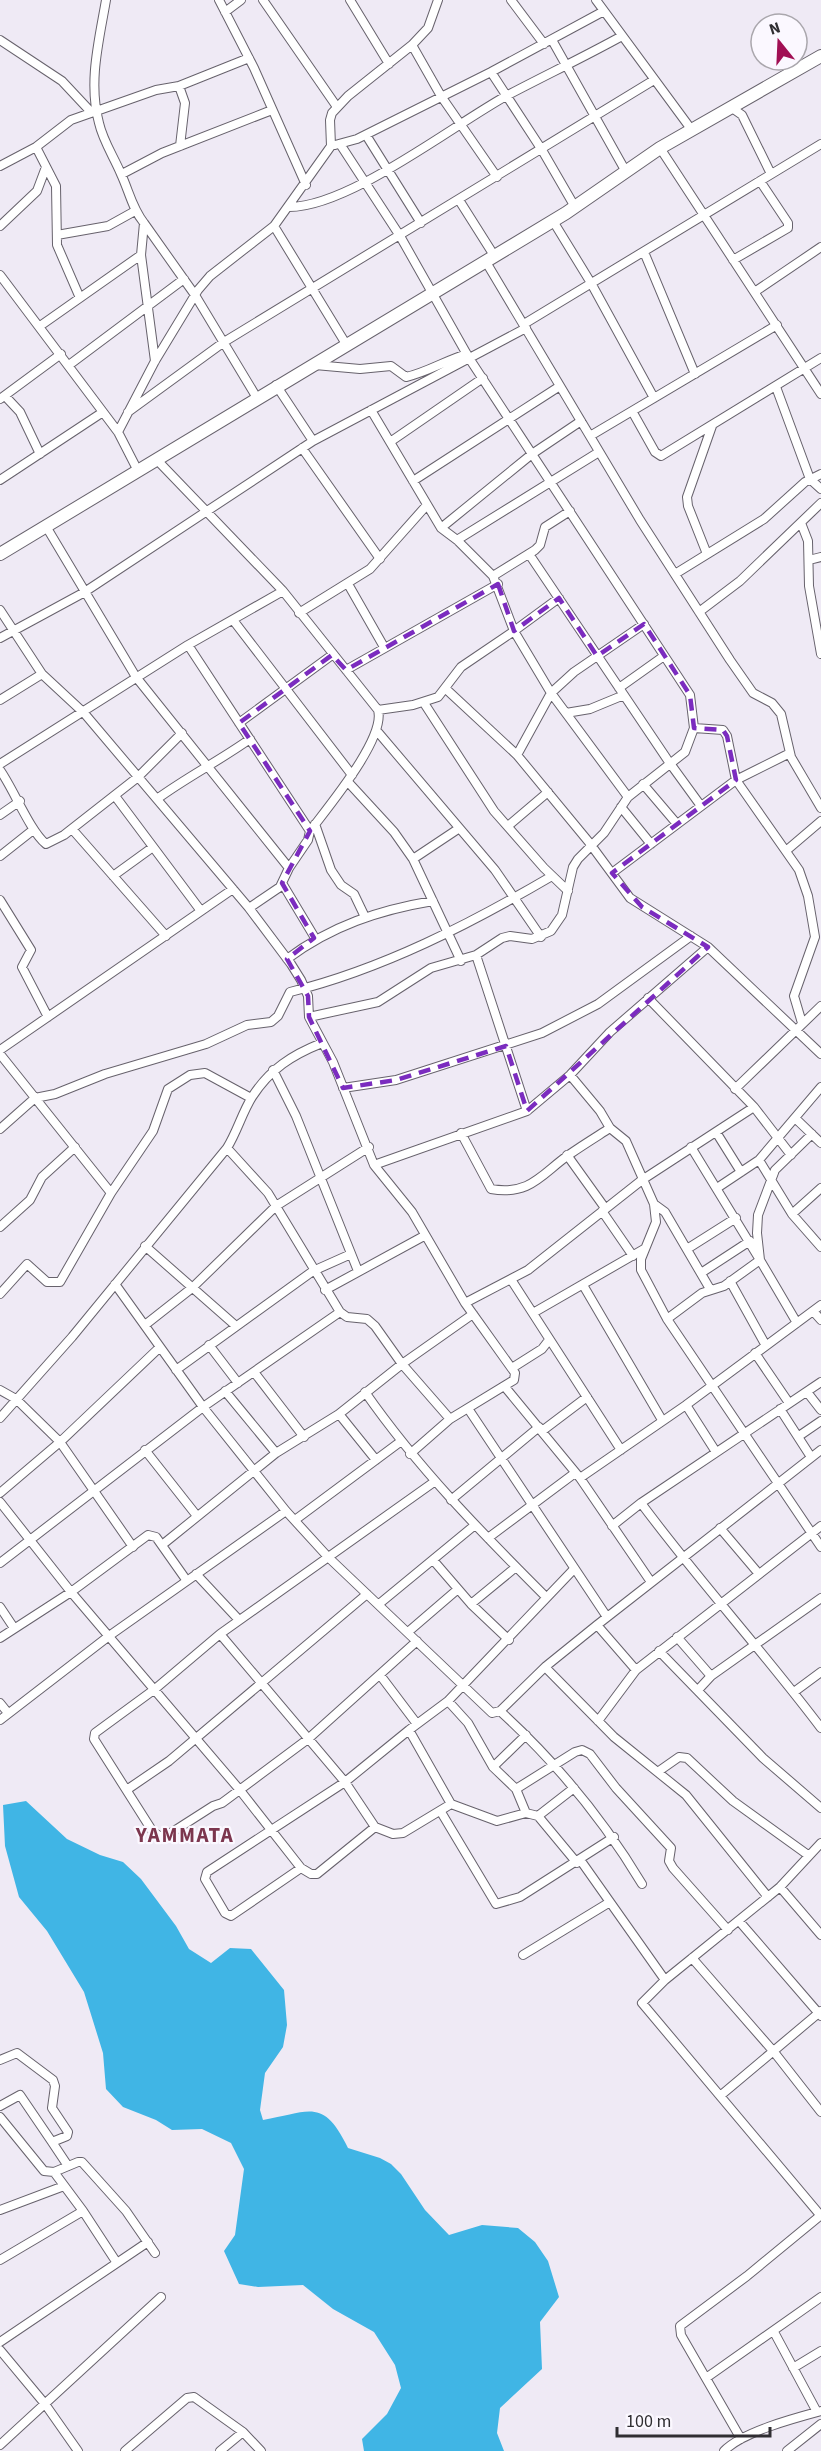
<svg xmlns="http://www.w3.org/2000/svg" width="821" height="2451" font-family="'Source Sans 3',sans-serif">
  <rect width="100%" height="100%" fill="#efeaf5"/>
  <path fill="#40b5e5" d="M26,1801L67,1839L100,1855L123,1862L141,1879L176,1926L189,1949L211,1963L230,1948L251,1949L284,1990L287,2025L283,2047L265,2073L260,2110L263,2120C310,2112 323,2097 348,2148L380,2158L391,2164L401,2174L425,2210L449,2235L482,2225L518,2228L535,2242L548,2261L559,2297L540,2322L542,2369L500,2408L497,2433L504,2451H364L362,2439L387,2414L401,2388L395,2365L374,2332L333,2309L303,2285L258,2287L239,2284L224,2251L235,2235L244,2169L231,2143L202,2129L172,2130L156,2120L123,2107L106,2089L103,2053L84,1992L47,1931L19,1897L5,1846L3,1805Z"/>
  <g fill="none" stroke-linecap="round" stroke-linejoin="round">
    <defs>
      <path id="street" d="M106,0C99,41 88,82 99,123C103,141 114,157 121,174C129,191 132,208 144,223L141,255L155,361
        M219,0L254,68L306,185
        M263,0L337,107
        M350,0L389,64
        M511,0L544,44
        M596,0L691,129
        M225,12L241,0
        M0,40L62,81L91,112
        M552,40L625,170
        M412,45L441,96L497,177
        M491,72L542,150L575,207
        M179,86L185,103L180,146
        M732,108L742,115L771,174
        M366,135L421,223
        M335,145L357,139L491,72L604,11
        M36,147L56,186L57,245L80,298
        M660,148L821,394
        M0,166L36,147L71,120L156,90L179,86L249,58
        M122,174L162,153L272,110
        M459,200L495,257
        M288,207C348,208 453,125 508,95C546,75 584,57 622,36
        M553,221L591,283L654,398
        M144,223L195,295L257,398
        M0,226L37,191L46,167
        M274,226L346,344
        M57,235L108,226L135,211
        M644,252L695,374
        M733,260L788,228V223L760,181
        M486,262L640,520L730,660L753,693L772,703L781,714L791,757L821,808
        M0,275L118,432L138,471
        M756,291L821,247
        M524,324L821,144
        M40,326L141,255
        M69,365L184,279
        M315,365L360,369L391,366L406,377C428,372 446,360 467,354
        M276,385L313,441
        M776,387L810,479L821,489
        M5,396L20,412L40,454
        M0,399L61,354
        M371,410L441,528L457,540L493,576L514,631L461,667L438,697L413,705L378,710
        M632,411L655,452L661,456L821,358
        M128,412L224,342L654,80
        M118,432L155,361L198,290L210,276L274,226L331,146L330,120L332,113L348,96L412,45L428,28L438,0
        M590,436L777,325
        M390,442L483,378
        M302,448L380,559
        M157,460L283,591L378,710C386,738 328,807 310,831L308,840L289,868L280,887L249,908
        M0,480L103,412
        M413,481L560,386
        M801,523L808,541L809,586L821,654
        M47,528L136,677L289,868
        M441,528L532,454L581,421
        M457,540L599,452
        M529,554L669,762L701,806
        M707,554L688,506L687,497L712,426
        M809,560L821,557
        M675,574L764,519L805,482L821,474
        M493,576L535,550L540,545L545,527L570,511
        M348,584L384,647
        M559,598L514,631L551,693L628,797
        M0,610L42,674L84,713L249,908L291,964L301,980L308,996L309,1017L333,1062L374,1165L412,1212L465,1303L515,1373L514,1380L450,1419L410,1454
        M699,612L740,581L821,503
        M299,613L370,569L426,506
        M233,620L352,775
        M0,638L83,593L313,441L526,328
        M188,645L310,831
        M346,670L498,584
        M619,688L664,656
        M446,689L517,755L588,841L630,898L708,947L821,1054
        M0,700L42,674
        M424,703L494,811L544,868L568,891
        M566,713L590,709L624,695
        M239,723L332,655
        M694,728L723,730L727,736L736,780L799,870L808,896L815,937L794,996L802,1023
        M377,731L495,870L541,937
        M517,755L551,693L574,672L644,624
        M0,764L188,645L283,591
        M0,770C14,790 30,831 46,844L64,835L138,777L182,733
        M348,782L394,832L413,859L461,961
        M643,784L677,824
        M115,796L201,911
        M157,799C187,777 219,761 250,739
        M621,807L651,844
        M0,815L20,801
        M315,824L331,870L341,885L354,894L365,917
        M508,826L548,792
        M72,829L166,936
        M787,850L821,821
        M0,856L33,830
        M413,859L458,829
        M612,873L736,780L790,753
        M113,876L153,847
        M282,883L315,938
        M0,900L31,950L22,967L48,1017
        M476,955L527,1111
        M287,959C331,926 379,910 433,901
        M648,998L754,1107L791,1155
        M309,1017L378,1002L431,968L476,955L502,938L510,936L532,939L551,931L562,915L573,867L578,859L604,833L628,797L685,752L694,728L690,695L469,358L400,236L340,144
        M0,1050L233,889
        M0,1054L111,1193
        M273,1070L296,1116L358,1271
        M570,1075L600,1111L610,1128L626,1141L654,1204L656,1222L641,1259V1270L667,1319L821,1547
        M343,1088L396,1080L542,1033L598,1004L691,936
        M735,1089L821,1006
        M795,1118L821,1143
        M0,1129L35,1098L55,1094L105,1074L206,1044L247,1025L271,1022L278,1016L290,992C383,969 470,924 552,876
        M716,1132L741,1172
        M461,1133L491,1189C531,1196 542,1173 570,1154C583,1145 596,1137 610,1128
        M227,1148L268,1193L340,1312L347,1317L367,1319L375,1326L402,1364L450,1419
        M567,1155L605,1208
        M759,1160L792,1214L821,1247
        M374,1165L527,1111L570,1075L610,1032L708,947
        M717,1188L759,1160L821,1087
        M654,1204L665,1212L710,1289
        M602,1211L633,1256
        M792,1214L821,1188
        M0,1227L30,1200L42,1177L75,1147
        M145,1246L236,1326
        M687,1249L736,1218
        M701,1273L750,1241
        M512,1281L621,1450
        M730,1281L765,1344
        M115,1284L203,1407L286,1511L328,1557L492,1713L500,1711L545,1667L597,1625L821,1450
        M583,1285L662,1420
        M325,1290L424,1236
        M0,1294L27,1264L47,1282H60L111,1193L153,1131L168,1089L190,1075L205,1073L251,1098
        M465,1303L528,1270L642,1180L754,1107
        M813,1311L821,1320
        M533,1313L644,1249
        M667,1319L702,1293L724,1286L760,1260L691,1147
        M797,1323L760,1260L757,1233L758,1215L775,1170L812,1134
        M145,1325L192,1288L276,1206L369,1147
        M209,1345L238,1383
        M755,1353L789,1403
        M512,1368L542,1349L549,1340
        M176,1370L313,1271L351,1254
        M254,1372L304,1437
        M505,1387L580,1478L651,1582
        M0,1390L16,1399L60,1442L133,1547
        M225,1391L276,1453
        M365,1392C418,1468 481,1532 546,1597
        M807,1392L821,1410
        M686,1405L716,1452
        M780,1409L811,1457
        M469,1410L607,1617
        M339,1414L376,1460
        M0,1418L72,1337L227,1148C237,1132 242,1113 252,1097C270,1069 292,1055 322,1043
        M542,1431L587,1397
        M799,1436L821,1421
        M145,1450L197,1516
        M580,1478L686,1405L821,1305
        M0,1493L60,1442L160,1347
        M451,1500L539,1427
        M0,1502L71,1592L239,1789L301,1868L311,1874H317L375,1827
        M641,1503L821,1382
        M295,1520L400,1442
        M612,1526L641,1503C698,1580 763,1651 821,1728
        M720,1528L759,1574
        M488,1538L575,1473
        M162,1545L276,1453L339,1414L402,1364L473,1314
        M433,1560L471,1604L509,1640
        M0,1563L203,1407L340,1312
        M196,1574L239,1620
        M379,1604L475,1525
        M471,1604L516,1567
        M0,1607L14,1628
        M597,1625L636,1670
        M408,1632L458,1589
        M220,1634L345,1782L375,1827L393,1834L403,1833L451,1804
        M677,1637L711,1676
        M0,1638L71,1592L148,1535L156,1537L187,1581
        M417,1641L308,1739L222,1803L213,1806L163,1838L153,1832L94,1739L95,1733L155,1689L220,1634L434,1482
        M659,1651L763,1758L821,1808
        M545,1667L614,1737L686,1795L768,1897
        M380,1675L417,1724
        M698,1690L711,1676L821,1598
        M794,1692L821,1672
        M448,1701L468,1723L493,1767L516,1789L526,1813L538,1816L577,1863
        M0,1703L8,1713
        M500,1711C556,1762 603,1819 642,1884
        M0,1720L109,1636L286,1511
        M598,1721L636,1670L821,1526
        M409,1730L451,1804L497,1821L526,1813
        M493,1767L526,1735
        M659,1771L679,1757L687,1758L733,1801L808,1855
        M128,1789L169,1761L367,1594
        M516,1789L575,1752L582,1750L590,1754L616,1788L671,1848L669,1861L673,1868L728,1930
        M441,1812L496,1904L520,1897L614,1837
        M538,1816L574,1788
        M821,1843L780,1887L665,1980L642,2003L821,2216
        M581,1861L665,1980
        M301,1868L231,1916L225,1913L205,1879L207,1872L345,1782L409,1730L448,1701L574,1569
        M780,1887L821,1935
        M739,1921L821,2016
        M523,1955L610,1902
        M692,1958L774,2052L821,2112
        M0,2060L17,2053L53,2080L55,2086L52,2108L68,2132L67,2136L52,2142L68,2166
        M720,2096L821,2011
        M0,2106L20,2095L52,2142
        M0,2117L44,2171L54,2172
        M0,2210L64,2186
        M83,2211L117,2263
        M0,2260L83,2211L54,2172L78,2162H82L126,2211L155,2253
        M774,2332L817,2412
        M0,2342L148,2242
        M0,2350L45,2404L78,2451
        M793,2368L821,2351
        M706,2378L821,2297
        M741,2439L681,2335L680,2326L747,2276L821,2215
        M0,2445L161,2297
        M125,2451L187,2398L194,2397L243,2432
        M220,2451L243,2432L261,2451
        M724,2451C742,2432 795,2418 821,2411
        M787,2451L821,2424"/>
      <path id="secondary" d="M0,554L566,213L660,148L821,56"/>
    </defs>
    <use href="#street" stroke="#67626c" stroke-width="10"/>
    <use href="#secondary" stroke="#67626c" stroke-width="14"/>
    <use href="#street" stroke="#fff" stroke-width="8"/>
    <use href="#secondary" stroke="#fff" stroke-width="12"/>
  </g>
  <path fill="none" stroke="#7b2cbf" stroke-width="4.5" stroke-dasharray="12 8" stroke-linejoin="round" d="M498,584L514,631L559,598L597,656L644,624L690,695L694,728L723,730L727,736L736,780L612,873L642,907L708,947L527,1111L506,1046L396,1080L343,1088L309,1017L308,996L287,959L314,938L282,883L310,831L239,723L332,655L346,670Z"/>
  <g text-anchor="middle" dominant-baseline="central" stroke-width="4.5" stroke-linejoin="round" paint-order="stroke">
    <g font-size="21" font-weight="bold" letter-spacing="1.5" fill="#7c364e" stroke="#fbf8ff">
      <text x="185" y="1835">YAMMATA</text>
    </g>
  </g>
  <g transform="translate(779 42) rotate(342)"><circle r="28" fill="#fbf8ff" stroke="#aaa7ad" stroke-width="1.5"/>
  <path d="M0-4.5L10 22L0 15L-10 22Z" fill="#a10f54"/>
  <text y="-9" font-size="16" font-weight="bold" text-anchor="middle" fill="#302e32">N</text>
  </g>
  <path d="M617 2427v9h153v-9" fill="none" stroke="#302e32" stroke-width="3"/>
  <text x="626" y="2427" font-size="18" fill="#302e32" stroke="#fbf8ff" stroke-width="4.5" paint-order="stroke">100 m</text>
</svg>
